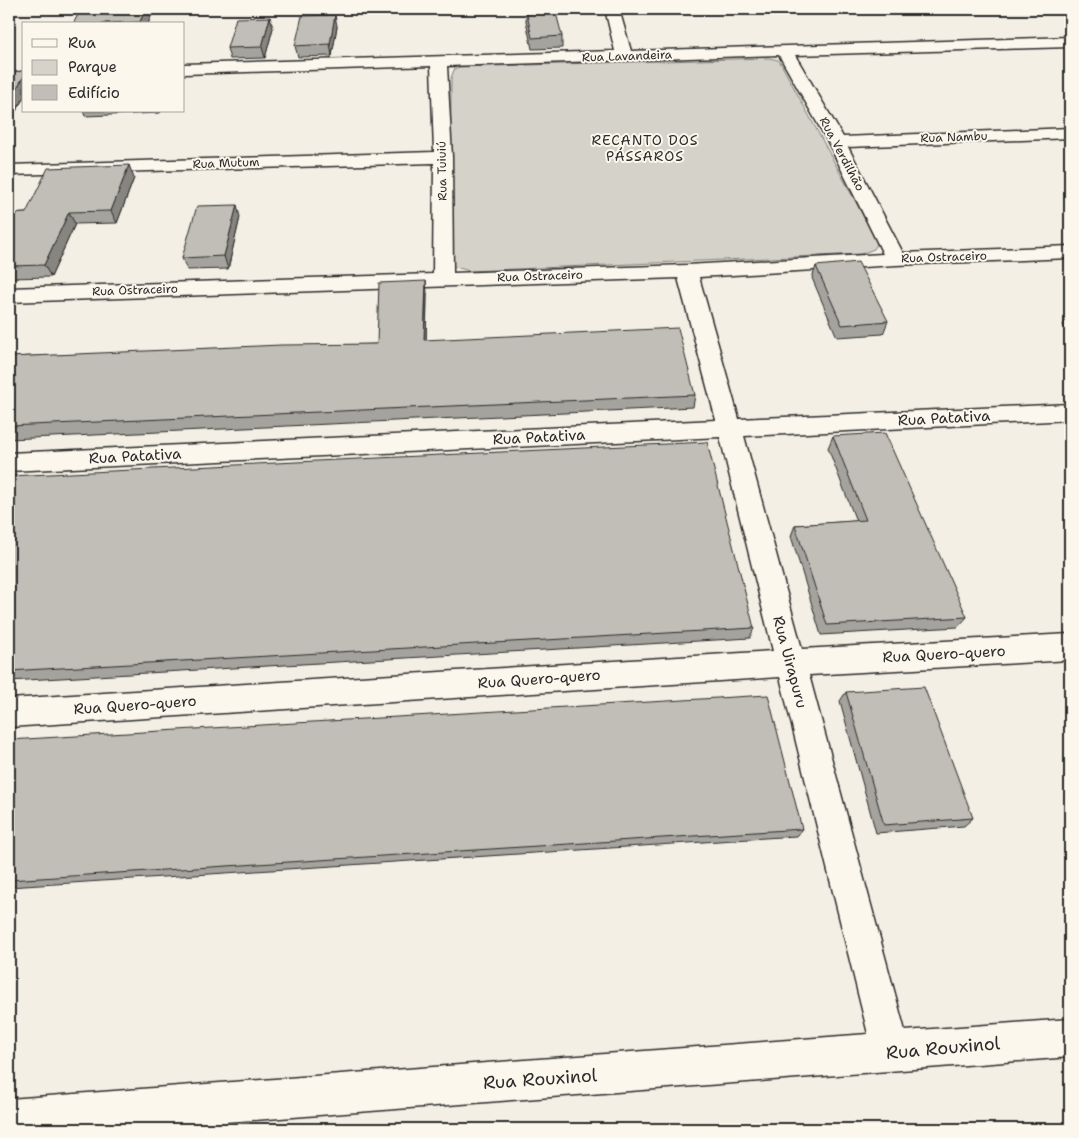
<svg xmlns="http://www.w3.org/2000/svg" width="1079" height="1138" font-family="'Shantell Sans',sans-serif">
  <rect width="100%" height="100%" fill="#f3efe4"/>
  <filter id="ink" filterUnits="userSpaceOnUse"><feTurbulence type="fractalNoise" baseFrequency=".02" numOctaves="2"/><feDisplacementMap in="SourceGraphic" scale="10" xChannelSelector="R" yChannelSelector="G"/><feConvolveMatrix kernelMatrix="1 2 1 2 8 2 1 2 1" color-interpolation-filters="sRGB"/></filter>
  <g filter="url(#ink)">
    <path fill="#d5d2c9" stroke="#807e7a" d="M769,58L778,60L780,62L878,243L874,249L861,254L470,271L455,267L450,261L451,78L454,70L458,67Z"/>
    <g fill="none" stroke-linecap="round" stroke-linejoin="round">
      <defs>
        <path id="street" d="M605,9H619L631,51L1070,37V47L795,55L843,137L1070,128V138L848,147L903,253L1070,246V258L896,265L699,277L739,419L1070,404V420L744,436L802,649L1070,634V660L809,675L905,1031L1070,1019V1057L137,1129H9V1099L868,1034L780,677L9,727V699L773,651L720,437L9,471V453L716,420L678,278L9,302V288L433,274L434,163L9,175V165L434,152L431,66L184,74V64L615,51ZM779,55L828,142L883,254L687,265L453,273L452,157L447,66Z"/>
      </defs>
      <use href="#street" stroke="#2b2b2b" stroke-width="3"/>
      <use href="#street" fill="#fbf7ec" fill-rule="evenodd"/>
    </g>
    <path fill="#a5a39d" stroke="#2b2b2b" d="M154,9L148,24H73Z
      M526,10L562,36V48L532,49L526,21Z
      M337,26L332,56L298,57L295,46Z
      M273,28L265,58L230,59L227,48Z
      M24,71V97L12,118L9,119V72Z
      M83,111H161L160,113L85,116Z
      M134,178L117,223L75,224L51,277L9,278V214L26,213Z
      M240,217L228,269L187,270L182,258Z
      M816,266L888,321L883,334L837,337L812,278Z
      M427,293L426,340L695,395L693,407L9,439V357L377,344Z
      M1070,314V336L1063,325Z
      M833,436L967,617L958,627L821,635L791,536L795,525L856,521L828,448Z
      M9,476L754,628L750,638L9,681Z
      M846,692L973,818L964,826L876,833L840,701Z
      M9,740L802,829L796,836L9,887Z"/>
    <path fill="#86857f" stroke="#2b2b2b" d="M145,9H154L148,24H141L140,22Z
      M335,15L337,26L332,56L330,44Z
      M270,17L273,28L265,58L262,47Z
      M24,76V97L12,118L9,113V101Z
      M129,165L134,178L117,223L111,211Z
      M237,205L240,217L228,269L224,256Z
      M69,212L75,224L51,277L44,265Z
      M426,281L427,293L426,353L424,340Z
      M9,302L14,310L9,321Z"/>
    <path fill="#c0beb6" stroke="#2b2b2b" d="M81,9H145L140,22L105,23V24H73Z
      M555,9L562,36L532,38L526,10Z
      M335,15L330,44L295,46L302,16Z
      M270,17L262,47L227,48L236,18Z
      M24,71V76L9,101V72Z
      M129,165L111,211L69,212L44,265L9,266V214L26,213L48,168Z
      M237,205L224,256L182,258L197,206Z
      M858,262L888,321L842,325L816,266Z
      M426,281L424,340L678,328L695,395L9,426V357L281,345L377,344L379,283Z
      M885,433L967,617L827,625L795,525L866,520L833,436Z
      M707,442L754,628L9,671V476Z
      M924,687L973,818L884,825L846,692Z
      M768,695L802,829L9,880V740Z"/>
  </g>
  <g text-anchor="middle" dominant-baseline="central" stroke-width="4" stroke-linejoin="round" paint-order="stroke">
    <g font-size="12" fill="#2b2b2b" stroke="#fbf7ec">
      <text transform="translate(627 56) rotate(-2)">Rua Lavandeira</text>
      <text transform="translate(954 137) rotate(-2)">Rua Nambu</text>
      <text transform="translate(842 154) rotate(62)">Rua Verdilhão</text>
      <text transform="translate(226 163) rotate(-2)">Rua Mutum</text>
      <text transform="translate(442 171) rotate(-91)">Rua Tuiuiú</text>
      <text transform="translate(944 257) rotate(-2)">Rua Ostraceiro</text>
      <text transform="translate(540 276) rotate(-2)">Rua Ostraceiro</text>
      <text transform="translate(135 290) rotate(-2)">Rua Ostraceiro</text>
    </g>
    <g font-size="14" letter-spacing="1" fill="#2b2b2b" stroke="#fbf7ec">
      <text x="645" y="140">RECANTO DOS<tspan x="645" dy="16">PÁSSAROS</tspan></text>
    </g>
    <g font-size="15" fill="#2b2b2b" stroke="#fbf7ec">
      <text transform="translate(944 418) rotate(-3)">Rua Patativa</text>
      <text transform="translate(539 437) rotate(-3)">Rua Patativa</text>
      <text transform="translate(135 456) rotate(-3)">Rua Patativa</text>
      <text transform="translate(944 654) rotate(-3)">Rua Quero-quero</text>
      <text transform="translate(790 662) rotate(75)">Rua Uirapuru</text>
      <text transform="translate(539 679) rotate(-4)">Rua Quero-quero</text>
      <text transform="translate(135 705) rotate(-4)">Rua Quero-quero</text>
    </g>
    <g font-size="18" fill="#2b2b2b" stroke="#fbf7ec">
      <text transform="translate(943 1048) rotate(-5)">Rua Rouxinol</text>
      <text transform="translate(540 1079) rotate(-4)">Rua Rouxinol</text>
    </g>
  </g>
  <rect width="1079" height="1138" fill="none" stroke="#fbf7ec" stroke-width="30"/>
  <rect x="15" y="15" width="1049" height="1108" fill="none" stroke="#2b2b2b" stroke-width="2" filter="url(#ink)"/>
  <rect x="22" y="22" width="162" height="90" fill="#fbf7ec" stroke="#a8a59f"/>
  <rect x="32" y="39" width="25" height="8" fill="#fbf7ec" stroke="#a8a59f"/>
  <text x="68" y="48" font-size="15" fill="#2b2b2b">Rua</text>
  <rect x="32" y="60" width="25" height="15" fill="#d5d2c9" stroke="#a8a59f"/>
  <text x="68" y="72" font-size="15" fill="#2b2b2b">Parque</text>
  <rect x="32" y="85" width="25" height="15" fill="#c0beb6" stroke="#a8a59f"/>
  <text x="68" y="98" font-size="15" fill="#2b2b2b">Edifício</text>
</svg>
